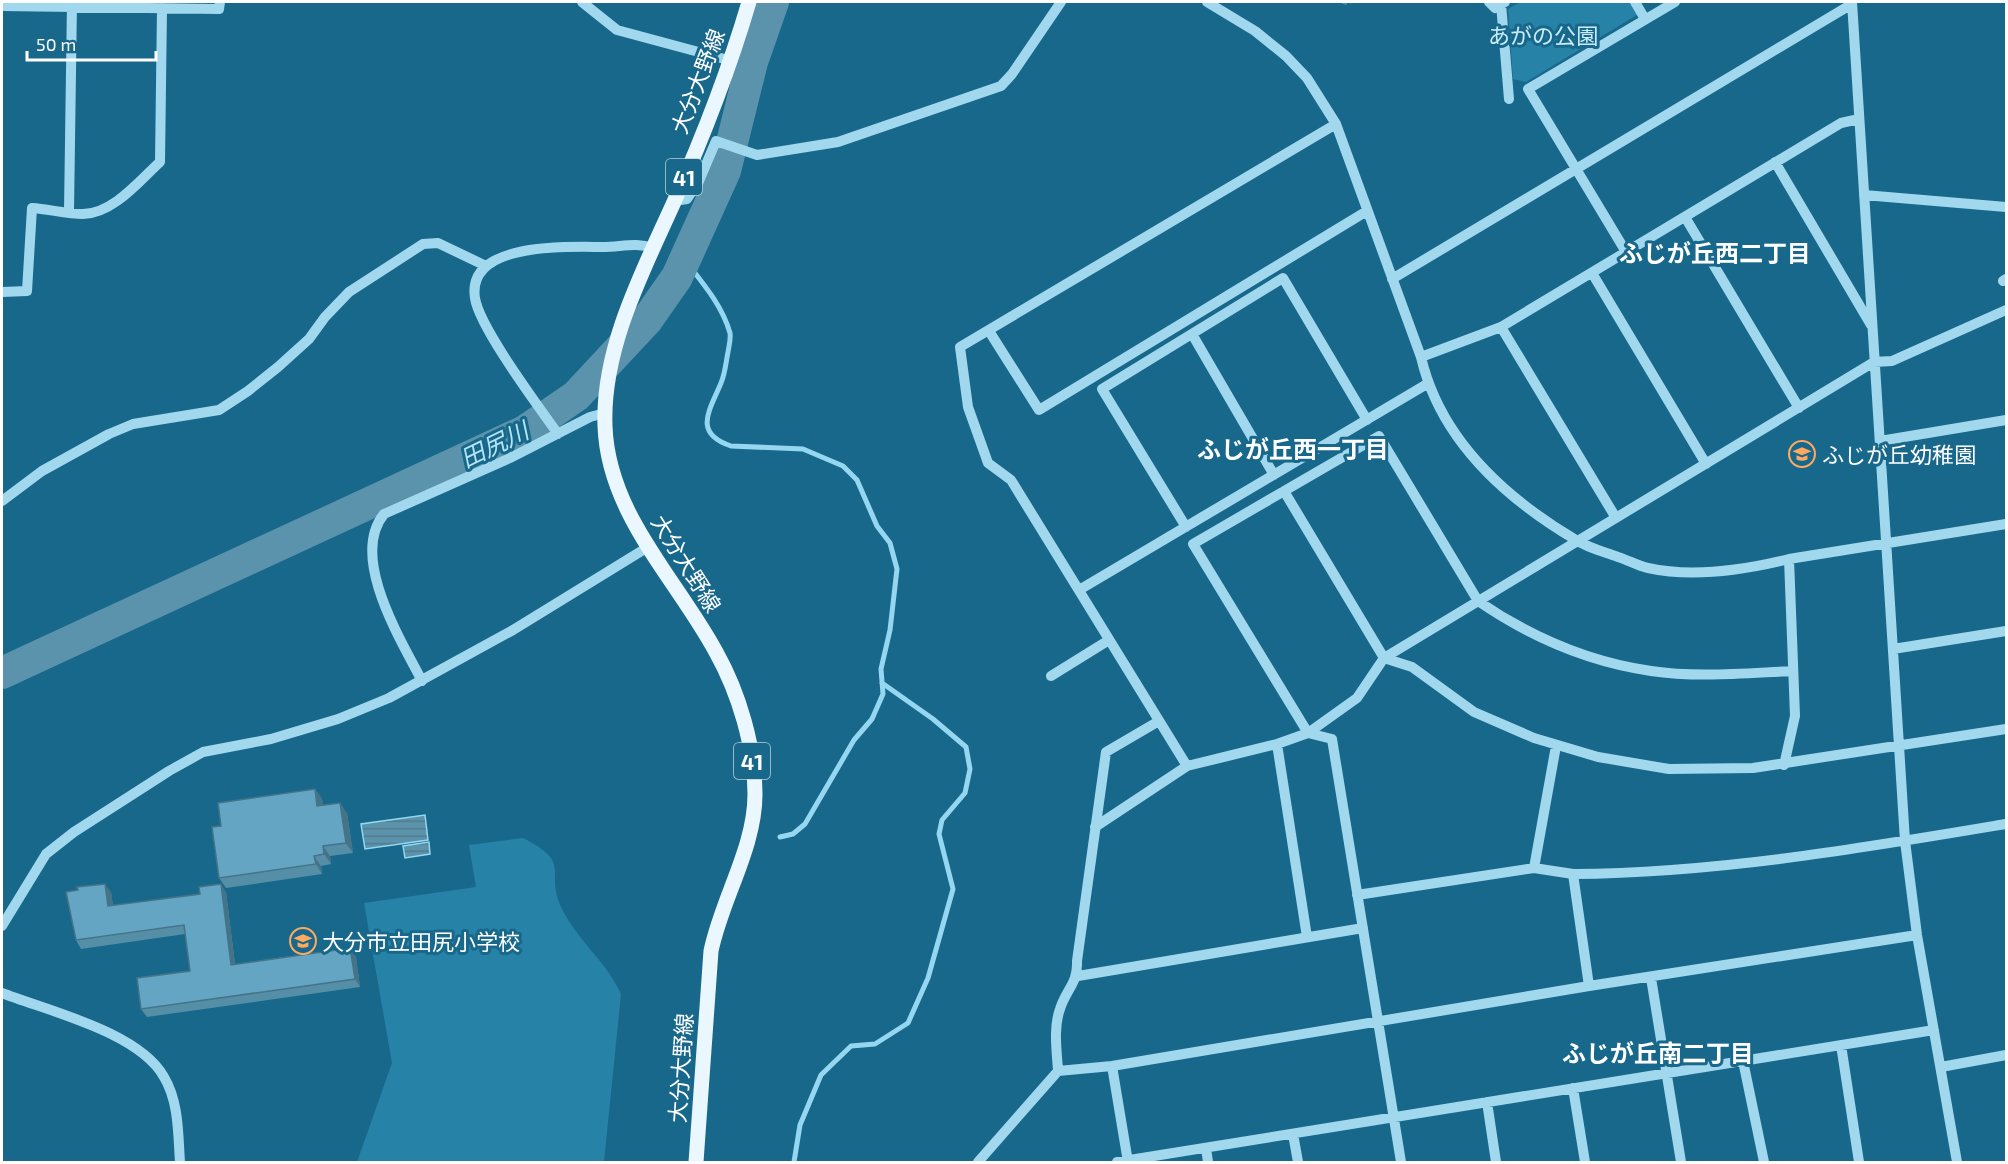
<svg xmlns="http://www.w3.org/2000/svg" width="2008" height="1164" font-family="'Exo 2','Noto Sans JP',sans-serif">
  <defs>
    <pattern id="water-rules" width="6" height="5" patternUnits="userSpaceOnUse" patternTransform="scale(1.5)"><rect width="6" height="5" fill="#5a93ab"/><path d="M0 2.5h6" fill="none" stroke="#557a8a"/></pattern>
  </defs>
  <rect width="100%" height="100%" fill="#18688c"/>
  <path fill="#2782a8" d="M1520,2H1629L1637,15L1526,82L1513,79L1508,9Z
    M523,838C575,865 543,870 562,909C577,940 607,962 621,994L604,1162H357L392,1063L364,903L476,887L469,845Z"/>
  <path fill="url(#water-rules)" stroke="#95d7f1" stroke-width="1.5" d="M425,815L428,840L365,849L361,824Z
    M429,842L430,854L405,858L403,846Z"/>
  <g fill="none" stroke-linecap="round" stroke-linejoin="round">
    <path stroke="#95d7f1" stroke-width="5" d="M684,259C702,282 722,305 730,333C731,339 729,346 728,352C726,362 725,374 721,383C710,410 692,433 731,446L803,449L843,466L857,480L877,526L890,543L897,569L890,630L881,669L883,694L872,719L854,740L805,824L793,834L780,837
      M794,1162L800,1125L821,1075L851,1046L875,1044L908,1023L928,978L953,889L939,834L942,820L965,793L970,769L966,747L933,719L882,683"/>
    <path stroke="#5a93ab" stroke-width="32" d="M2,673L525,431L576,396L647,320L677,277L725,171L752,62L773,2"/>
    <path stroke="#a2d8ee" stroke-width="10" d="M582,2L617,30L732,61
      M1207,2L1255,31L1286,56L1307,78L1336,124L1421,357C1440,439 1505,498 1576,540C1588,548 1605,552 1618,557C1628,560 1638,566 1648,568C1693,578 1745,570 1789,559L2006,524
      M1489,2L1495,8L1505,2
      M1635,2L1645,19
      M1852,2L1905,841L1917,935L1957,1162
      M1501,4L1509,99
      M2,6L219,9L220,2
      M1775,162L1871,325
      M1864,195L2006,207
      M674,201L687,199L699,181L716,141L757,155L838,142L1001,86L1012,74L1061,2
      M69,211L72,2
      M1685,217L1799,408
      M1626,252L1528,89L1675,2
      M1592,273L1706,464
      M1392,279L1852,4
      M2003,281L2006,279
      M2,292L27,291L32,208C48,209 67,214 83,214C113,214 140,180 160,162L162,8
      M1501,327L1616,518
      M989,331L1039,410L1367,211
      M1192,334L1274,475
      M1421,357L1501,327L1841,123L1859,119
      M558,434C539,407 479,327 475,298C466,241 570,247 603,247C621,247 636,242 653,248
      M1880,441L2006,420
      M1284,491L1384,658L1412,667L1474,712L1534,738L1598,757L1669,769L1753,768L2006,729
      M2,501L42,471L109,434L133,424L219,410L248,391L278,367L309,339L325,317L349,292L423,244L438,243L486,266
      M1186,527L1102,389L1283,278L1367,420
      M1079,590L1427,384
      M1893,649L2006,631
      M1051,676L1109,640
      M422,681C401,640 349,557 384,514L510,458L590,417L605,413
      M1277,744L1307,937
      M1784,765L1795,716L1789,559
      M1187,766L1011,480L988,463L968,407L960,347L1336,124
      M1095,827L1187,766L1277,744L1308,733L1357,698L1384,658L1874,362L1892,361L2006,310
      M1534,868L1556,746
      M1573,874C1718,873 1863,848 2006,824
      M1357,895L1534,868L1573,874L1589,986
      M2,926L46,854L74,832L169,771L203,752L271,739L338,719L389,698L513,630L648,547
      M1078,976L1363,928
      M1651,978L1681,1162
      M2,993C48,1011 139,1032 164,1077C179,1102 178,1134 180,1162
      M1841,1045L1859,1162
      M1743,1061L1764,1162
      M1112,1066L1128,1162
      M1941,1067L2006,1055
      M1058,1071C1057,1052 1053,1028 1060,1009C1066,989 1078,984 1077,961L1106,752L1159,721
      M1573,1088L1585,1162
      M1487,1102L1496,1162
      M1293,1134L1298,1162
      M1206,1148L1208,1162
      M978,1162L1058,1071L1112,1066L1589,986L1917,935
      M1117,1162L1934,1030
      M1401,1162L1332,739L1308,733L1193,544L1379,436L1478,601C1529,636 1589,662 1651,671C1697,678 1747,673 1793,671"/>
    <path stroke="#eaf7ff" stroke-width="15" d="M696,1162L711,951C722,898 755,848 755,794C755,747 739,693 716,652C676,578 608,514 605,426C602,348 643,271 674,202C703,137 729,70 749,2"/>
  </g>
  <path fill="#558ea7" d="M1338,2H1352L1351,4L1348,2L1346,5Z
    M315,789L322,799L323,806L347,813L353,853L330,856L331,864L321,866L322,874L226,888L219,878L221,826Z
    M78,890L111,892L113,906L226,892L235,964L350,948L356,957L360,987L147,1017L141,1009L190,971L185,934L81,949L76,940Z"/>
  <path fill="#457488" d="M315,789L322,799L324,816L317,806Z
    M340,803L347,813L353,853L346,843Z
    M323,846L330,856L331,864L324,854Z
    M314,856L321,866L322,874L316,864Z
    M105,884L111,892L114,914L108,906Z
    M221,884L226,892L236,973L231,965Z
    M350,948L356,957L360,987L355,979Z"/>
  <path fill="#63a5c2" stroke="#457488" stroke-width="1.5" d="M315,789L317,806L340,803L346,843L323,846L324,854L314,856L316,864L219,878L212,827L221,826L218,803Z
    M105,884L108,906L200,894L199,887L221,884L231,965L350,948L355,979L141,1009L137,978L190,971L184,925L76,940L66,892L78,890L77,887Z"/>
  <defs>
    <symbol id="school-ring" viewBox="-11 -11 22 22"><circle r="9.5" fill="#18688c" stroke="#ffa960" stroke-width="1.5"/><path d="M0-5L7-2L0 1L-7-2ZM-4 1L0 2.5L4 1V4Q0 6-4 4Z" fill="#ffa960"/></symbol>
  </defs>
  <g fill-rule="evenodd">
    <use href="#school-ring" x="1787" y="439" width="30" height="30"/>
    <use href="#school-ring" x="288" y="926" width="30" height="30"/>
  </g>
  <g text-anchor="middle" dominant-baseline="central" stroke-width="6" stroke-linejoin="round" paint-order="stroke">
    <g fill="#18688c" stroke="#bad2dc" stroke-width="1.5">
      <rect x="666" y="159" width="36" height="36" rx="4.5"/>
      <rect x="734" y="743" width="36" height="36" rx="4.5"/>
    </g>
    <g font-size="21" font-weight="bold" fill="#fff">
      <text x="684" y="177">41</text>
      <text x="752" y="761">41</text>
    </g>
    <g font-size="22" fill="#c8ecfa" stroke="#18688c">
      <text x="1543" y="35">あがの公園</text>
    </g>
    <g font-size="22" fill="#fff" stroke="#18688c">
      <text transform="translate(697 81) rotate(-69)">大分大野線</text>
      <text transform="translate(687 563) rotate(58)">大分大野線</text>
      <text transform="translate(680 1068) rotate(-86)">大分大野線</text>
    </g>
    <g font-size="22" fill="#fff" stroke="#18688c" text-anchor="start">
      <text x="1822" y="454">ふじが丘幼稚園</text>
      <text x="322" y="941">大分市立田尻小学校</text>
    </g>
    <g font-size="24" font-weight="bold" fill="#fff" stroke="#18688c">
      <text x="1715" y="252">ふじが丘西二丁目</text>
      <text x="1293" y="448">ふじが丘西一丁目</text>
      <text x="1658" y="1052">ふじが丘南二丁目</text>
    </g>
    <g font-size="24" font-style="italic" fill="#b6e4f7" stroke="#18688c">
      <text transform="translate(494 444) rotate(-26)">田尻川</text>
    </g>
  </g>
  <rect width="2008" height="1164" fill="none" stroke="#ffffff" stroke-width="6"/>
  <path d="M27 51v9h129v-9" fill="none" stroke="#ffffff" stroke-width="3"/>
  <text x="36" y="51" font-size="18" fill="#ffffff" stroke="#18688c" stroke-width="4.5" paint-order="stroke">50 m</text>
</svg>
